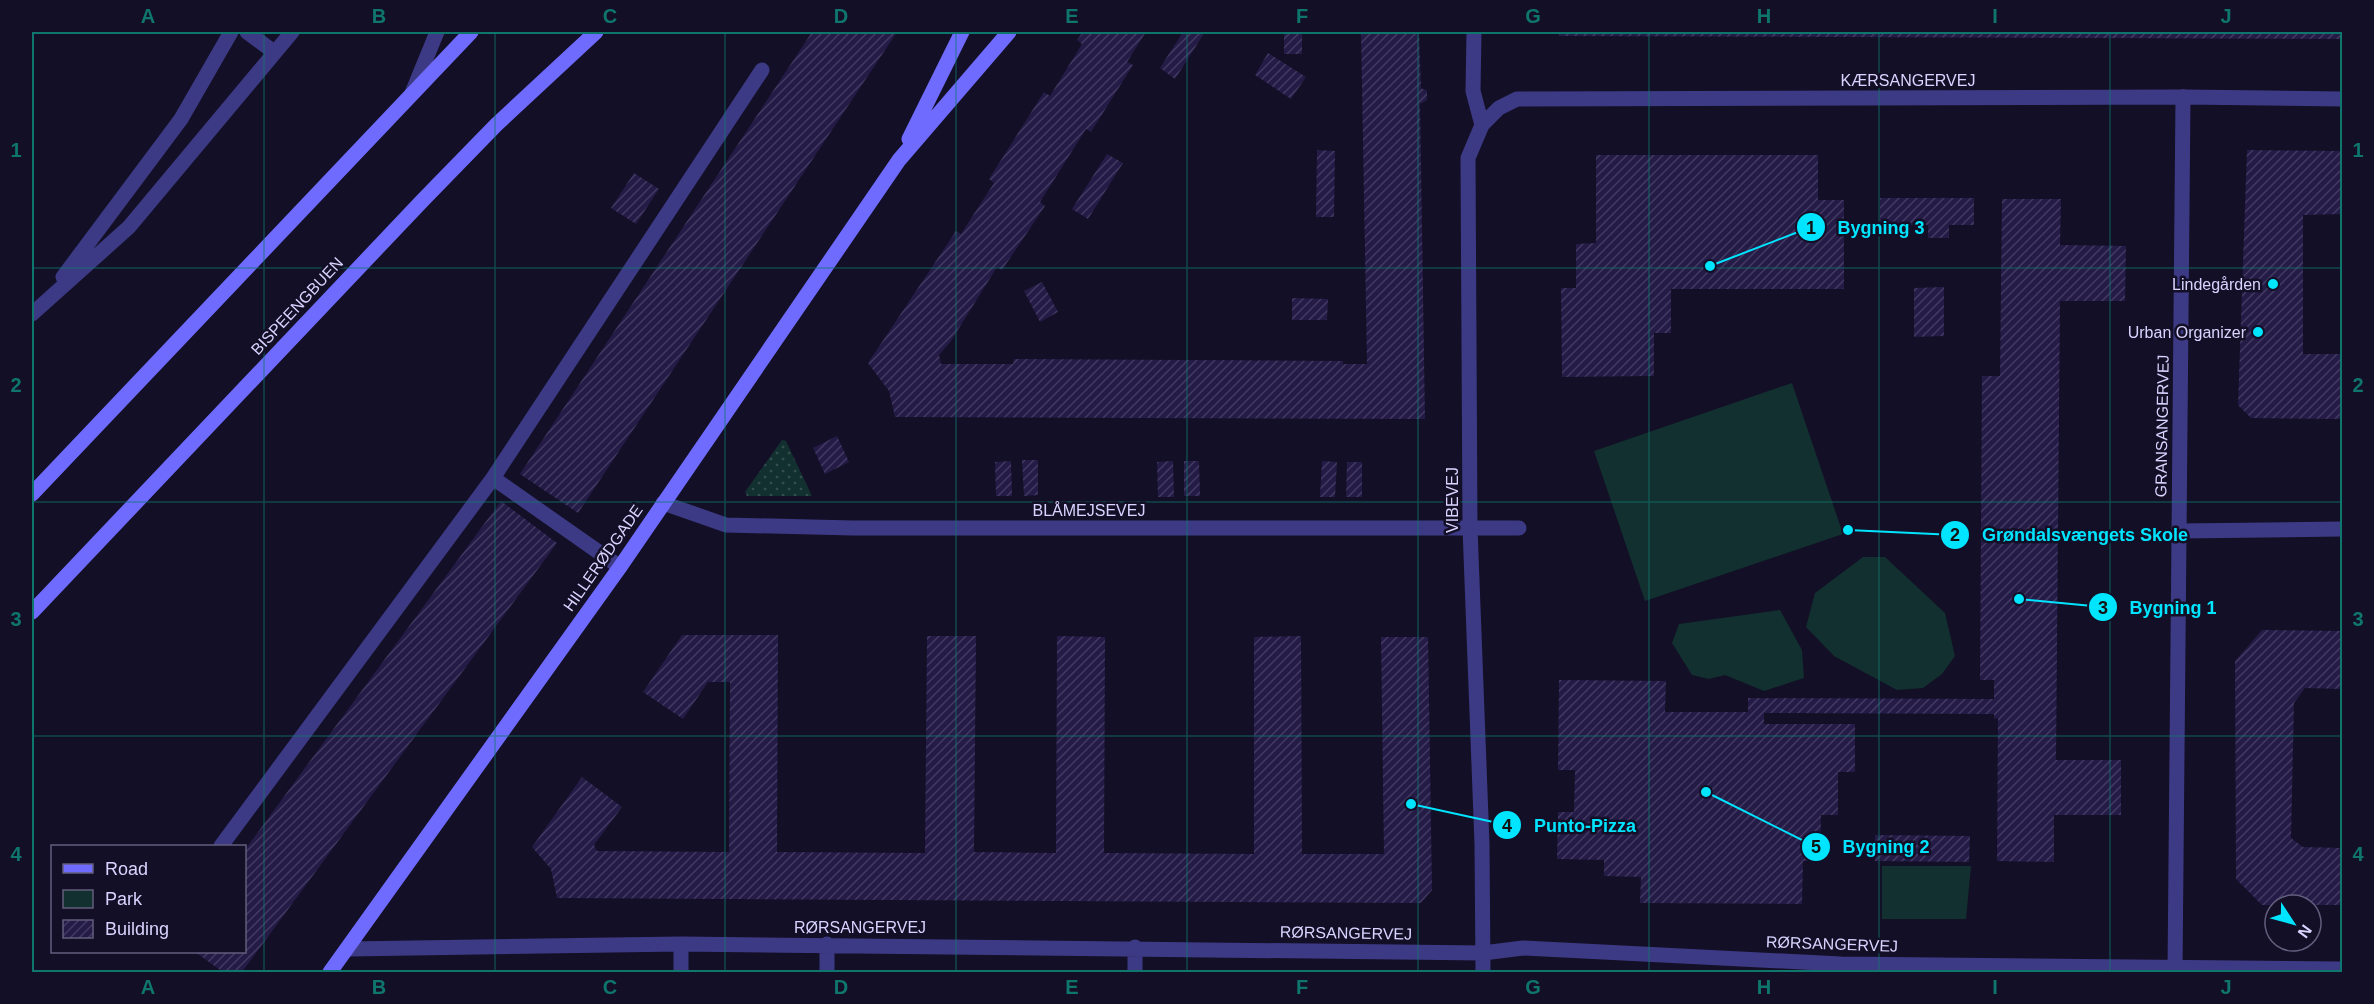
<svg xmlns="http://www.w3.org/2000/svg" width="2374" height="1004" font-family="Helvetica,sans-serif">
  <defs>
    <pattern id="grass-dots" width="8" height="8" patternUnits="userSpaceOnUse" patternTransform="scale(1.5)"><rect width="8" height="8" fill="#12302f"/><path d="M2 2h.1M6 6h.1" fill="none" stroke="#344d4e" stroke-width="1.8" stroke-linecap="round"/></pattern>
    <pattern id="building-hatch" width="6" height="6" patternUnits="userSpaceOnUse" patternTransform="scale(1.5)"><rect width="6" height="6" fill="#241b47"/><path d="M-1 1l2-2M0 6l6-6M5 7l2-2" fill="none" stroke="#433b63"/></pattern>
  </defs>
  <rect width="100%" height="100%" fill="#130f26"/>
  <path fill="url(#grass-dots)" d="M782,440L786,441L812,496H747L745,492Z"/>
  <path fill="#12302f" d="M1792,383L1843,534L1645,601L1594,451Z
    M1863,557H1885L1945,613L1955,656L1942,674L1923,688L1897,690L1834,656L1806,627L1815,593Z
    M1780,610L1802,650L1804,678L1764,691L1725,675L1709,679L1692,675L1672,643L1679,624Z
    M1882,866H1971L1966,919H1882Z"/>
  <path fill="url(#building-hatch)" d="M812,32H897L578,513L520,474Z
    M1083,32H1146L1127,62L1133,65L1091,132L1086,129L1040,202L1045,206L1002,270L997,267L951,341L939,355L941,364H1013L1014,359L1343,361V364H1367L1361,32H1419L1421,88L1427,91V100L1420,104L1425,419L895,417L889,391L868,363L956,231L961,234L994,183L989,179L1044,92L1050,96L1082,44L1077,40Z
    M1183,32H1205L1175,79L1160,68Z
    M1284,32H1302V54H1284Z
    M1559,32H2342V39L1559,36Z
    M1268,53L1306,77L1291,99L1255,75Z
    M1317,150L1335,151L1334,217H1316Z
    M2247,150L2342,151V214L2303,215V354H2342V419L2251,418L2238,405Z
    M1107,154L1123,163L1088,219L1072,209Z
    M1596,155H1818V200H1844V289H1671V333H1654V376L1562,377L1561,288H1576V244L1596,243Z
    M634,173L659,189L636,224L611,208Z
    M1880,198H1974V225H1949V238H1928V225H1880Z
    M2002,199H2061L2060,245L2126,246L2125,301H2060L2056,760H2121V815H2054V862L1997,861L1998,718L1994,719V714L1764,713V724H1855V772H1838V815H1821L1820,861H1803L1802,904L1640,903L1641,877L1604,876V860L1557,859L1558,812H1574L1575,770H1558L1559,680L1666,681L1665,712H1748V698L1994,699V680H1980L1982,376H2000Z
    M1042,282L1058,312L1040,322L1024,291Z
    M1944,287V336L1914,337V288Z
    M1292,298L1328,299L1327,320H1292Z
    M837,436L849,462L825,474L813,448Z
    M1022,460H1038V495L1024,496Z
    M1011,461L1012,496H996L995,462Z
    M1173,461L1174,497H1158L1157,462Z
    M1184,461H1199L1200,496H1184Z
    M1322,461L1337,462L1335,497H1320Z
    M1347,462H1362V497H1346Z
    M501,501L557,543L242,972H223L195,952H244V851Z
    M2262,630L2342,631V689L2305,688L2294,703L2291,838L2303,847L2342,848V905H2262L2236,879L2235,661Z
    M682,635H778L777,852L925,853L927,636H976L974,852L1056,853L1057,636L1105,637L1104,853L1254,854V637L1301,636L1302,854H1384L1381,637H1428L1432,890L1421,903L557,898L551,869L532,847L582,777L622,807L594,845L597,851L729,852L730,682H708L683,719L643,692Z
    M1875,835L1970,836L1969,862L1875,861Z"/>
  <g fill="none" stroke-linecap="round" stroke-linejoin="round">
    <path stroke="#3d3a85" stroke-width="15" d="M247,32L274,52
      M412,93L437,32
      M63,277L181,119L231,32
      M32,314L129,227L292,32
      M493,478L620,567
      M221,846L493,478L762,70"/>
    <path stroke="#3d3a85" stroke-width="15" d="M1474,32L1473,91L1482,125L1468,158L1470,528L1482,844L1483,972
      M1482,125L1499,108L1517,99L2183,97L2342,99
      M663,503L726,525L853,528H1519
      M2179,531L2342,529
      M349,949L681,944L1483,953L1523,948L1841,964L2342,969
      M681,972V944
      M827,972V944
      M1135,972V947
      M2175,972L2183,97"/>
    <path stroke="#6f6bff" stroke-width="15" d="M909,139L962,32
      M32,494L471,32
      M32,612L422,201L496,125L596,32
      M330,972L620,567L899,160L1009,32"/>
  </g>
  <path fill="none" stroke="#0f766e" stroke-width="1.5" stroke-opacity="0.55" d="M264,32V972M495,32V972M725,32V972M956,32V972M1187,32V972M1418,32V972M1649,32V972M1879,32V972M2110,32V972M32,268H2342M32,502H2342M32,736H2342"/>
  <g fill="#00e5ff" stroke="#130f26" stroke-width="2">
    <circle cx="2273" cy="284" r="6"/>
    <circle cx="2258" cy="332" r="6"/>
  </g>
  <g text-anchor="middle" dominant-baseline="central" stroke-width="5" stroke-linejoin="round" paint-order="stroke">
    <g font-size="16" fill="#d9d4ff" stroke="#130f26">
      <text x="1908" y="80">KÆRSANGERVEJ</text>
      <text transform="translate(297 306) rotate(-47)">BISPEENGBUEN</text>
      <text transform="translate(2162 426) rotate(-89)">GRANSANGERVEJ</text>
      <text transform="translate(1452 500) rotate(-90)">VIBEVEJ</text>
      <text x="1089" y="510">BLÅMEJSEVEJ</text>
      <text transform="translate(603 558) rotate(-55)">HILLERØDGADE</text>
      <text x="860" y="927">RØRSANGERVEJ</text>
      <text transform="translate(1346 933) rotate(1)">RØRSANGERVEJ</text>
      <text transform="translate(1832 944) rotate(2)">RØRSANGERVEJ</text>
    </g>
    <g font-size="16" fill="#d9d4ff" stroke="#130f26" text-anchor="end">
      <text x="2261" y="284">Lindegården</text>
      <text x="2246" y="332">Urban Organizer</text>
    </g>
  </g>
  <path fill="none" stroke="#00e5ff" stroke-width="2" d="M1710 266L1811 227M1848 530L1955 535M2019 599L2103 607M1411 804L1507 825M1706 792L1816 847"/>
  <g fill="#00e5ff" stroke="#130f26" stroke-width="2">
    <circle cx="1710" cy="266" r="6"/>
    <circle cx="1848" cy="530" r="6"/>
    <circle cx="2019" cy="599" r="6"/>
    <circle cx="1411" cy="804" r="6"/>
    <circle cx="1706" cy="792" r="6"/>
    <circle cx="1811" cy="227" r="15"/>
    <circle cx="1955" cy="535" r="15"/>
    <circle cx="2103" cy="607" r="15"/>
    <circle cx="1507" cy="825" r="15"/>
    <circle cx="1816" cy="847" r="15"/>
  </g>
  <g font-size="18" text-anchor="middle" font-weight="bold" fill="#111">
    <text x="1811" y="234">1</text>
    <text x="1955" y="541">2</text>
    <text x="2103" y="614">3</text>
    <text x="1507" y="832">4</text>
    <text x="1816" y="853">5</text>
  </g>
  <g font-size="18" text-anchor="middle" font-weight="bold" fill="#00e5ff" stroke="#130f26" stroke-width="5" stroke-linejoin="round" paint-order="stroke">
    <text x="1881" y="234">Bygning 3</text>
    <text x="2085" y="541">Grøndalsvængets Skole</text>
    <text x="2173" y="614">Bygning 1</text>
    <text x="1585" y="832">Punto-Pizza</text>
    <text x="1886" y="853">Bygning 2</text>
  </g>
  <rect width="2374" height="1004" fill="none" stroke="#130f26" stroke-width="66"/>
  <rect x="51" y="845" width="195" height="108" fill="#130f26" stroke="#625e7d" stroke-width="1.5"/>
  <rect x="63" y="864" width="30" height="9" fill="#6f6bff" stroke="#625e7d" stroke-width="1.5"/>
  <text x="105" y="875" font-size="18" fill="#d9d4ff">Road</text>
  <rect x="63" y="890" width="30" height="18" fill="#12302f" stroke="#625e7d" stroke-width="1.5"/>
  <text x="105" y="905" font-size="18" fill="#d9d4ff">Park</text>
  <rect x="63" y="920" width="30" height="18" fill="url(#building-hatch)" stroke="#625e7d" stroke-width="1.5"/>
  <text x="105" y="935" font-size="18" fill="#d9d4ff">Building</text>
  <g transform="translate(2293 923) rotate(126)"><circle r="28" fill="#130f26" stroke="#625e7d" stroke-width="1.5"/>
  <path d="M0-4.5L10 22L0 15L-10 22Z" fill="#00e5ff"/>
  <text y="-9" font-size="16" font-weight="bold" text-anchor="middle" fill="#d9d4ff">N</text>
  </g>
  <rect x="33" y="33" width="2308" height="938" fill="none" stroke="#0f766e" stroke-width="2"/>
  <g font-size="20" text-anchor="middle" font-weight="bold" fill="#0f766e">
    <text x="148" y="23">A</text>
    <text x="379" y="23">B</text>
    <text x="610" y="23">C</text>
    <text x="841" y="23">D</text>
    <text x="1072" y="23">E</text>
    <text x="1302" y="23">F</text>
    <text x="1533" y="23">G</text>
    <text x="1764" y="23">H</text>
    <text x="1995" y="23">I</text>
    <text x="2226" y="23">J</text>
    <text x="16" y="157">1</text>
    <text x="2358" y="157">1</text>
    <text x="16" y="392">2</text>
    <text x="2358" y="392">2</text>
    <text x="16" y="626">3</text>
    <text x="2358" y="626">3</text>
    <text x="16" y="861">4</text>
    <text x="2358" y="861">4</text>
    <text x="148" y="994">A</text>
    <text x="379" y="994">B</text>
    <text x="610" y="994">C</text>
    <text x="841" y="994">D</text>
    <text x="1072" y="994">E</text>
    <text x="1302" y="994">F</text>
    <text x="1533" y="994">G</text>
    <text x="1764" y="994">H</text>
    <text x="1995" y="994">I</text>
    <text x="2226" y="994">J</text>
  </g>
</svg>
